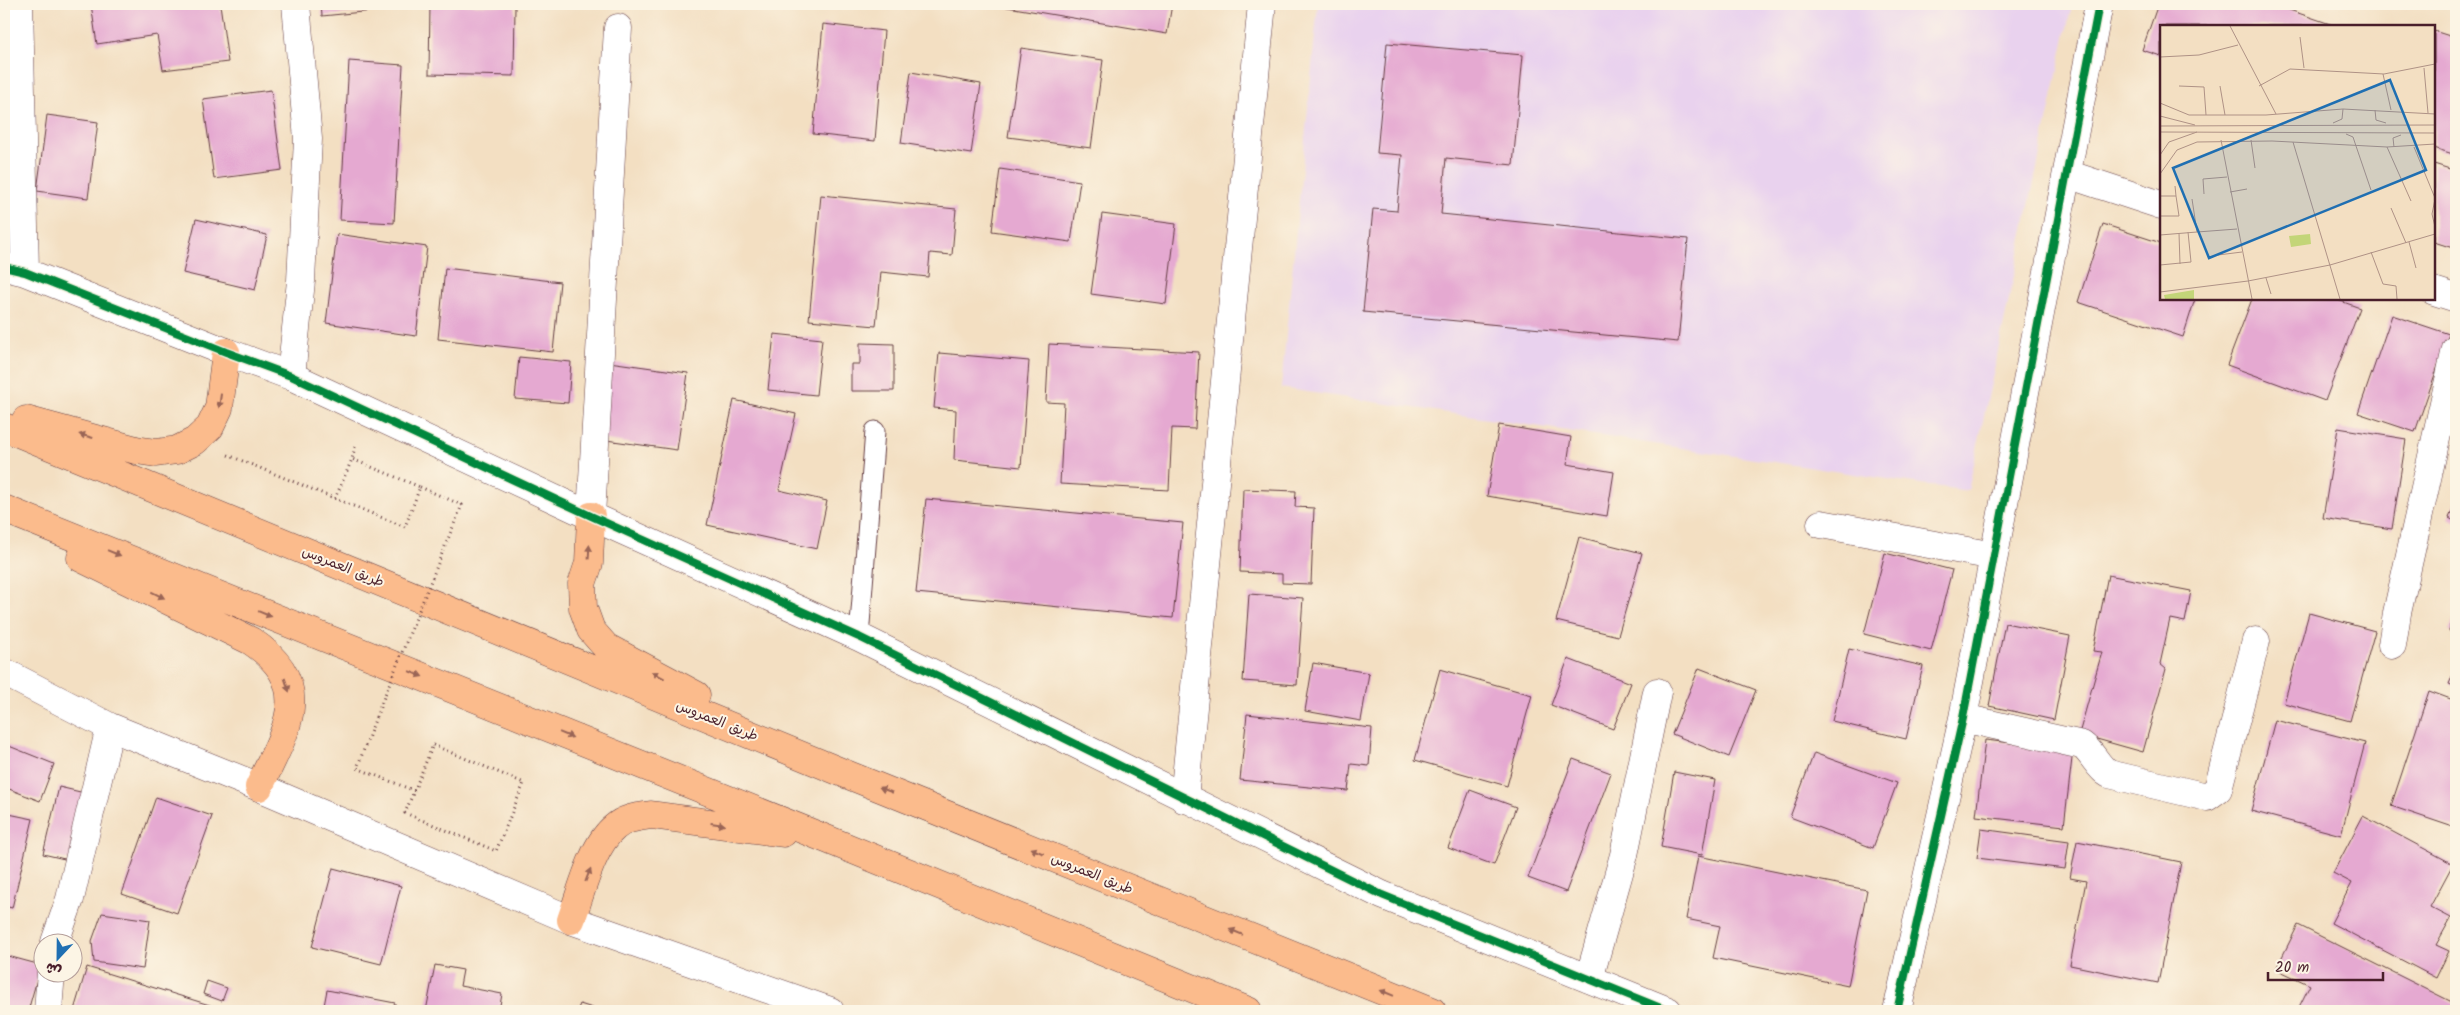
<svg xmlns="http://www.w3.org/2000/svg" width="2460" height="1015" font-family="Kalam,'Playpen Sans Arabic',sans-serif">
  <rect width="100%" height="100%" fill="#fcf5e5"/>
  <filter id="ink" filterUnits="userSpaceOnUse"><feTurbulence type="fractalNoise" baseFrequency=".02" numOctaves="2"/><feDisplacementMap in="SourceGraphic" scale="10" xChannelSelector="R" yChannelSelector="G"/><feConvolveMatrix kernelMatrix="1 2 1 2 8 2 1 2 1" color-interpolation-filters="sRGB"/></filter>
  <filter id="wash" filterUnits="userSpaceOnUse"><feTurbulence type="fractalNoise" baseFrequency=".0096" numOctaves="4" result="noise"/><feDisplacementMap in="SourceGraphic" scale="20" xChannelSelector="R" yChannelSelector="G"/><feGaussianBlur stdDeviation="1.12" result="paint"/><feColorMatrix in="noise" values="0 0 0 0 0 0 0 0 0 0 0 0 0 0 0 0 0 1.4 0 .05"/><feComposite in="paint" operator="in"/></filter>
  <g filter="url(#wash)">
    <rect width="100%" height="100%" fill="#f3dfc2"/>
    <path fill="#e9d2ee" d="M1318,4H2072L1968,491L1281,388Z"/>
    <g id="blocks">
      <path fill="#e5a9d1" d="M91,4H220L228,62L163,70L157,35L97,44Z
        M321,4H403V8L322,16Z
        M430,4L515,6L514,76L429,74Z
        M759,4H790V7L759,5Z
        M1002,4H1172L1167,34L1002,6Z
        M2158,4H2272L2336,26H2161V56L2142,50Z
        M823,24L884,31L875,141L813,134Z
        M2434,31L2456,38V155L2434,148Z
        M1387,43L1523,55L1513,165L1446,158L1441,214L1688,239L1678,342L1363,312L1373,209L1397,211L1402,155L1377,153Z
        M1021,48L1103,60L1091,148L1008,137Z
        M349,61L403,65L394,223L340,220Z
        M911,72L981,84L971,154L901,143Z
        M271,90L282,170L214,179L203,99Z
        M47,115L98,122L88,198L37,191Z
        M2434,164L2456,171V237L2453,248L2434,242Z
        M1000,169L1080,181L1071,242L992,231Z
        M821,195L956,209L952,255L930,253L928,277L881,272L876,326L809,320Z
        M1102,214L1176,224L1166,304L1091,294Z
        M196,219L267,235L255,290L183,273Z
        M2103,224L2161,243V299H2195L2183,337L2078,302Z
        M337,234L427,247L416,336L326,323Z
        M445,268L560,282L553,352L438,339Z
        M2252,299H2335L2360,308L2325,401L2227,365Z
        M2392,315L2449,334L2415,432L2358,413Z
        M774,334L822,339L816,395L768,390Z
        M860,343L894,344V391H851V364H860Z
        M1049,344L1199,352L1195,429L1172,428L1169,490L1060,484L1064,403L1046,402Z
        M939,353L1029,361L1021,467L954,460L956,410L934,408Z
        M519,357L571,362L568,403L515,399Z
        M609,362L688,373L677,450L599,439Z
        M734,400L796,414L779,490L827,501L817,549L707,525Z
        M1499,425L1571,437L1567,464L1614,472L1607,516L1487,496Z
        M2338,428L2406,439L2392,529L2323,518Z
        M1243,489L1296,491L1295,507L1314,508L1311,584L1282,583V574L1240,572Z
        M926,499L1183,523L1173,618L916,593Z
        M2456,502V522L2449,518Z
        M1579,537L1642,553L1618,636L1556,621Z
        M1885,553L1952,570L1931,651L1864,634Z
        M2108,575L2191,591L2185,622L2170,619L2160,664L2166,669L2143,752L2079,734L2102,652L2093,651Z
        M1249,594L1303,598L1297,685L1243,681Z
        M2309,613L2375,631L2350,721L2284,703Z
        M2456,614V633L2449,631Z
        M2005,623L2070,636L2054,720L1989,706Z
        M1849,649L1923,666L1906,739L1832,721Z
        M1568,659L1631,683L1613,729L1551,705Z
        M1313,663L1369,673L1361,721L1305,711Z
        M2456,667V687L2449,684Z
        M1699,668L1756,690L1729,757L1672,734Z
        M1440,669L1532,695L1507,786L1415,760Z
        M2429,691L2456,701V828L2391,806Z
        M1247,714L1372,728L1369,766L1351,764L1348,791L1240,780Z
        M2275,720L2365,743L2341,835L2251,811Z
        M1985,740L2073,750L2064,826L1976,816Z
        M4,744L54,764L40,801L4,787Z
        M1814,753L1897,783L1873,848L1790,817Z
        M1573,759L1611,773L1566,892L1528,878Z
        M1674,772L1715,780L1702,855L1661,847Z
        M59,787L89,794L73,861L43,854Z
        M1470,790L1516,807L1494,865L1448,848Z
        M156,797L212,816L177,913L122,894Z
        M4,813L33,819L12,908L4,906Z
        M2363,816L2453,864L2430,907L2451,918L2436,945L2449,951L2436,978L2331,923L2352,883L2333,873Z
        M1981,829L2069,841L2065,869L1977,858Z
        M2077,841L2181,862L2158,983L2070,965L2086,881L2070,878Z
        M1698,856L1867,890L1848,986L1713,958L1720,926L1686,919Z
        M333,868L401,886L381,964L312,947Z
        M102,913L150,920L143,969L94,962L92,941Z
        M2298,925L2456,1004V1011H2297L2310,985L2276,969Z
        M4,955L41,965L28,1011H4Z
        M435,965L463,970L460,986L502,994L499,1011H426Z
        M87,967L216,1007L215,1011L74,1010Z
        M207,981L227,988L222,1001L203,994Z
        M327,990L395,1003L394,1011H323Z
        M580,1004L602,1011H577Z
        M513,1006L525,1011H511Z"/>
    </g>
  </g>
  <g filter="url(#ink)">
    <use href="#blocks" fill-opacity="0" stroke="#633c42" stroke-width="1"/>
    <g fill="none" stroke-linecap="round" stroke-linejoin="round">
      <defs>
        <path id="lane" d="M859,637L875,431"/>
        <path id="street" d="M19,4L25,272
          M2067,174L2161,205
          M4,267L25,272L226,352L291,376L591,516L859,637L1382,895L1668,1011
          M2434,291L2456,298
          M291,376L301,281L308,139L296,4
          M591,516L618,28
          M1821,524L1994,556
          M2392,645L2397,613L2456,349
          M4,672L110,727L259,787L571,920L830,1011
          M1963,718L2082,745C2093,753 2098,768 2109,774L2207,797L2218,789L2256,641
          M1184,799L1262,4
          M55,942L70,899L110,727
          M1589,979L1624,855L1657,692
          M48,1011L51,972
          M1897,1011L1963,718L2099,4"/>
        <path id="primary" d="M26,420L136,450L156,453L177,450L195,441L210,427L219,408L226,352
          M4,427L841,772L1432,1011
          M4,509L824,838L1248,1011
          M591,516L589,563L582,584L583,608L591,630L606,647L696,695
          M81,558L251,641C317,685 286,730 259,787
          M571,920C581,893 592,845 615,827C625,818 638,817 651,815L783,833"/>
      </defs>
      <use href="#lane" stroke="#633c42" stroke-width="21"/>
      <use href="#street" stroke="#633c42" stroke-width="29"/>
      <use href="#primary" stroke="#633c42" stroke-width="29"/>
      <path stroke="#633c42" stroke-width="3" stroke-dasharray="1 4" stroke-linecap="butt" d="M228,455L405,527L420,487L352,459
        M420,487L462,505L443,551
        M335,499L352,459L356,443
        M376,717L357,768L415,791
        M433,745L524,783L496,851L405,813Z"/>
      <use href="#lane" stroke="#fff" stroke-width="19"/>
      <use href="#street" stroke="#fff" stroke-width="28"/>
      <use href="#primary" stroke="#fbbb8c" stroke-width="28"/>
      <path stroke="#633c42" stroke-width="3" stroke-dasharray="1 4" stroke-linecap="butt" d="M376,717L443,551"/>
      <defs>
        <path id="cycleway" d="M4,267L25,272L226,352L291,376L591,516L859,637L1382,895L1668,1011
          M1897,1011L1963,718L2099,4"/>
      </defs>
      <use href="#cycleway" stroke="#fcf5e5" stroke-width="11"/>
      <use href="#cycleway" stroke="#00873e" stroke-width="8"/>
    </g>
    <defs><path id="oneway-solid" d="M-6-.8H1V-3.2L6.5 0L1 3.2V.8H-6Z" transform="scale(1.25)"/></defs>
    <g fill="#9a6557">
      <use href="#oneway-solid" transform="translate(220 401) rotate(98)"/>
      <use href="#oneway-solid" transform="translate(86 436) rotate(-165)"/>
      <use href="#oneway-solid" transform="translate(589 552) rotate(-87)"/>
      <use href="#oneway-solid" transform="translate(114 553) rotate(22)"/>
      <use href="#oneway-solid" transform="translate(158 595) rotate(26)"/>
      <use href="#oneway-solid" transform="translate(265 614) rotate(22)"/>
      <use href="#oneway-solid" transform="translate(416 674) rotate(22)"/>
      <use href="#oneway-solid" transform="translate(658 675) rotate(-152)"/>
      <use href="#oneway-solid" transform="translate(287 685) rotate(71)"/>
      <use href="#oneway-solid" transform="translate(566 735) rotate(22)"/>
      <use href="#oneway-solid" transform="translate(886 790) rotate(-158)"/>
      <use href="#oneway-solid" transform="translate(718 824) rotate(8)"/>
      <use href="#oneway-solid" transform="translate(1037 851) rotate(-158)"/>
      <use href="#oneway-solid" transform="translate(588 875) rotate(-69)"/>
      <use href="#oneway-solid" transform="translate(1236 932) rotate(-158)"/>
      <use href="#oneway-solid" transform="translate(1387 993) rotate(-158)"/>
    </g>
  </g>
  <g text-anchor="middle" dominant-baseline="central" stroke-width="4" stroke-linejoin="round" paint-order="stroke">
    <g font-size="14" fill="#4a1f2b" stroke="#fcf5e5">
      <text transform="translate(343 567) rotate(22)">طريق العمروس</text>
      <text transform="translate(717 721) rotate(22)">طريق العمروس</text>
      <text transform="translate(1092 874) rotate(22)">طريق العمروس</text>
    </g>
  </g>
  <g transform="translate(2160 25)">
    <rect width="275" height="275" fill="#f3dfc2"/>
    <path d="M150,209L151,219L131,222L129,211ZM34,265V274H5L4,270Z" fill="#c3d578"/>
    <path fill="none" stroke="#af9286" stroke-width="1" d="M70,1L116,89M140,12L144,43M0,32L39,30L78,20M264,43L268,88M223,49L231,85M19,61L44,62L46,90M60,61L65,90M99,61L130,44L224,49L275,39M0,78L29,90H106L183,84L275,89M215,85L216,95L226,98M0,91L35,100M173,98L182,94L183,84M0,101L275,100M0,107L275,108M186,109L193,112L196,121M61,115L92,274M91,115L95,143M133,117L180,274M196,121L211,165M227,122L251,176M234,122L233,113L241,110M254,122L275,173M0,130L9,117L37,107M0,149L17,125L37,117L112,116L227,122L275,119M70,167L87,164M44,169L43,154L67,152M0,171H16L15,161M32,174L37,207L77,204M275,174L272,189L275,202M231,183L246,218M0,191H19L16,171M19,208L20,239M0,210L37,207M249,217L256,243M211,227L223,259L236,261L237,274M58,230L82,227M0,240L31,237L28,207M106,253L111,269M0,267L88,256L170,240L275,209"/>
    <path fill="#1f6fb2" fill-opacity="0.15" stroke="#1f6fb2" stroke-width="2.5" d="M230,55L266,145L49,233L13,143Z"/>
    <rect width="275" height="275" fill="none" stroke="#4a1f2b" stroke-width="2.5"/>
  </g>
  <rect width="2460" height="1015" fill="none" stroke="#fcf5e5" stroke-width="20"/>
  <g transform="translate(58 958) rotate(202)"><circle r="24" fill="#fcf5e5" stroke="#b59f9b"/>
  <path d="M0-4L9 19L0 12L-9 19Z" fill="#1f6fb2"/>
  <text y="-8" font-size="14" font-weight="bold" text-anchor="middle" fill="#4a1f2b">ش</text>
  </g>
  <path d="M2268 972v8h115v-8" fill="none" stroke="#4a1f2b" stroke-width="2.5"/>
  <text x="2275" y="972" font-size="15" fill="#4a1f2b" stroke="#fcf5e5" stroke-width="4" paint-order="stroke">20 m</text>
</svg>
